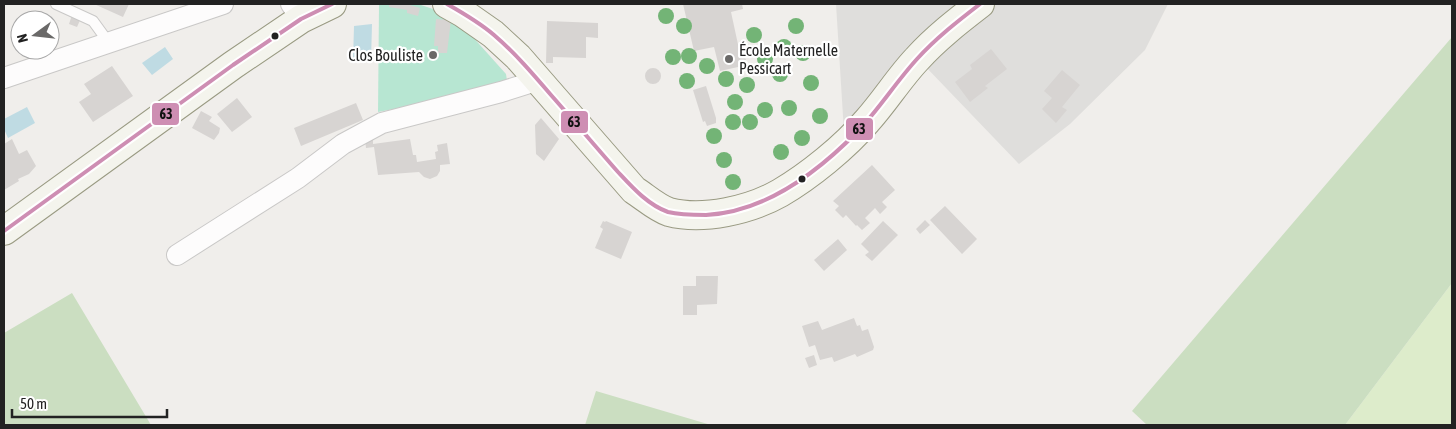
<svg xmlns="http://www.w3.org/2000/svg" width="1456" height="429" font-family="'Asap Condensed',sans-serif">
  <rect width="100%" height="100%" fill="#f0eeeb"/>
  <path fill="#dfdedc" d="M836,4H1168L1145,50L1070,124L1019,164L923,64L844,132Z"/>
  <path fill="#ddeccb" d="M1452,283V425H1345Z"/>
  <path fill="#cbdec1" d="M1452,37V283L1345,425H1147L1132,411Z
    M72,293L151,425H4V333Z
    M596,391L711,425H585Z"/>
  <path fill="#b7e6d2" d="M379,4H418L439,11L471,35L506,74L508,87L378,112Z"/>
  <path fill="#bfdbe3" d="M372,24L371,61H353L354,26Z
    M165,47L173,59L152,75L142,63Z
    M27,107L35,123L8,138L4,129V119Z"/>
  <path fill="#d7d4d2" d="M94,4H129L123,17Z
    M389,4L410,5L420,8L418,16L407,13V10L389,7Z
    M683,4H742L743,9L731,12L739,49L743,48L747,65L720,71L714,47L694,51Z
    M72,15L81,18L77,27L69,24Z
    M436,19L451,20L447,53H438V46H434Z
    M547,21L598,23V38L586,37V58L553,57V63H546Z
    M991,49L1007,69L985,86L988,88L970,102L955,82L972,69L970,65Z
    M112,66L133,96L93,122L79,102L91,94L84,84Z
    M645 76a8 8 0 1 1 16 0a8 8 0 1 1-16 0Z
    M1062,70L1080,85L1062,107L1067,110L1056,123L1042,109L1052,98L1044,91Z
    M706,86L716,118V123L707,126L705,121L703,122L693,90Z
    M237,98L252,117L232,132L217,114Z
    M356,103L363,120L301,146L294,128Z
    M201,111L212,117L209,121L220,128L219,133L214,140L192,128Z
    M541,118L559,139L544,161L536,154L535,125Z
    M373,138V144L410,139L413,155H416L417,162L436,159L435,152L438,151L437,145L447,143L450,164L440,165V171L437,176L430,179L424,177L419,172L378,175L374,147L366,148L365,139Z
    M12,139L19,154L27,150L36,166L29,174L18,179L19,181L4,190V144Z
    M872,165L895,190L882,202L887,207L880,214L875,208L865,218L870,223L862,230L857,225L856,226L846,215L843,218L835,210L839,206L833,201Z
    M945,206L977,239L962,254L930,220Z
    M925,220L930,225L920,234L916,229Z
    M603,221L605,222L606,221L632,232L621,259L595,248L603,229L600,227Z
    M883,221L898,235L872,261L865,255L869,252L861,244Z
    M838,239L847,250L824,271L814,260Z
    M696,276H718L717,304L697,305V315H683V286H696Z
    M854,318L857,326L860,325L862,331L868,329L874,347L873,350L857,357L855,354L834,362L832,357L820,360L815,345L809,347L802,326L818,321L822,330Z
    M814,355L817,365L809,368L805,358Z"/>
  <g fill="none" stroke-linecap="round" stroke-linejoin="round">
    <defs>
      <path id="lane" d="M56,4L93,21L109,43"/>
      <path id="street" d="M291,4L301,19
        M4,78L223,4
        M177,255L298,178L343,144L382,123L501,92L539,80"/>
      <path id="secondary" d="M447,4L463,13L493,34L518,57L634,190C645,197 657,208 669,212C703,221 750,210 780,193C809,176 845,147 867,121C885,101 899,78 917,59C936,38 958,21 980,4
        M4,231L233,65L301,19L332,4"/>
    </defs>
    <use href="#lane" stroke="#c9c8c7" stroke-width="12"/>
    <use href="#street" stroke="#c9c8c7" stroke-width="22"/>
    <use href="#secondary" stroke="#999a82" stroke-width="30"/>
    <use href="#lane" stroke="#fdfcfc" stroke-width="10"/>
    <use href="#street" stroke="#fdfcfc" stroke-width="20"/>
    <use href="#secondary" stroke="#f4f4ed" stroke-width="28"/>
    <defs>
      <path id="bus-1" d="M447,4C463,13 480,23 494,35C515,53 533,74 551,95C574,121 596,147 618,172C632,187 648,205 668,212C680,215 693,215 706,215C765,212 817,173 858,131C879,109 896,82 917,59C936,38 958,21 980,4
        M4,231L233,65L301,19L332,4"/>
    </defs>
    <use href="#bus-1" stroke="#fff" stroke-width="8"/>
    <use href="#bus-1" stroke="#ce8eb3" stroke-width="4"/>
  </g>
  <g fill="#73b476">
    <circle cx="666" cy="16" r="8"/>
    <circle cx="684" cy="26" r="8"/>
    <circle cx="796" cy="26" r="8"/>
    <circle cx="754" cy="35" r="8"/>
    <circle cx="784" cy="47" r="8"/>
    <circle cx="803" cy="53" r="8"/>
    <circle cx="689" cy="56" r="8"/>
    <circle cx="673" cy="57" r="8"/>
    <circle cx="765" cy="59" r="8"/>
    <circle cx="707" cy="66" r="8"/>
    <circle cx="780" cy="74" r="8"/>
    <circle cx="726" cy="79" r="8"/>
    <circle cx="687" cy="81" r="8"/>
    <circle cx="811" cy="83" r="8"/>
    <circle cx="747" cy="85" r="8"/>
    <circle cx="735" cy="102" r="8"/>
    <circle cx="789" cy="108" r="8"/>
    <circle cx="765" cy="110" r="8"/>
    <circle cx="820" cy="116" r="8"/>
    <circle cx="733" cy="122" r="8"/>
    <circle cx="750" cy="122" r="8"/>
    <circle cx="714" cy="136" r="8"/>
    <circle cx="802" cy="138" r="8"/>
    <circle cx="781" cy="152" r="8"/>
    <circle cx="724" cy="160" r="8"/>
    <circle cx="733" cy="182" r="8"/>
  </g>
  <g fill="#222" stroke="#fff" stroke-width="2">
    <circle cx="275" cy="36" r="4.5"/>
    <circle cx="802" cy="179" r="4.5"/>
  </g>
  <g fill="#6a6968" stroke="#fff" stroke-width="2">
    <circle cx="433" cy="55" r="5"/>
    <circle cx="729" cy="59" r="5"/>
  </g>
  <g text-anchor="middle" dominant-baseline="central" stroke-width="4.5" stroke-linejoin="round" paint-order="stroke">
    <g font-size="16" fill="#222" stroke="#fff" text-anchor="start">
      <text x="739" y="50">École Maternelle<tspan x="739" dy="18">Pessicart</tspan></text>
      <text x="423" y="55" text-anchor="end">Clos Bouliste</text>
    </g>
  </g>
  <g stroke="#fff" stroke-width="2">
    <rect x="151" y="102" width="29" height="24" rx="5" fill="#ce8eb3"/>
    <rect x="560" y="110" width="29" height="24" rx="5" fill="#ce8eb3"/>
    <rect x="845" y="117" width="29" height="24" rx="5" fill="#ce8eb3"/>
  </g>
  <g font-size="14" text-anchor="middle" font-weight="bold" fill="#111">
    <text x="166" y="119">63</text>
    <text x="574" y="127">63</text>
    <text x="859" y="134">63</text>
  </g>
  <rect width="1456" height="429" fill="none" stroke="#222222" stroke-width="10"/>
  <g transform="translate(35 35) rotate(255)"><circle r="24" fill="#ffffff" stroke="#a7a7a7"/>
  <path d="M0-4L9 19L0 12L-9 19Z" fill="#6a6968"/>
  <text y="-8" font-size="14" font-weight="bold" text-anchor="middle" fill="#222222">N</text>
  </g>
  <path d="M12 409v8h155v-8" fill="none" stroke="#222222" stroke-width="2.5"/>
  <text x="20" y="409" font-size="15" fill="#222222" stroke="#ffffff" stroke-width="4" paint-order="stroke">50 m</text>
</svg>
